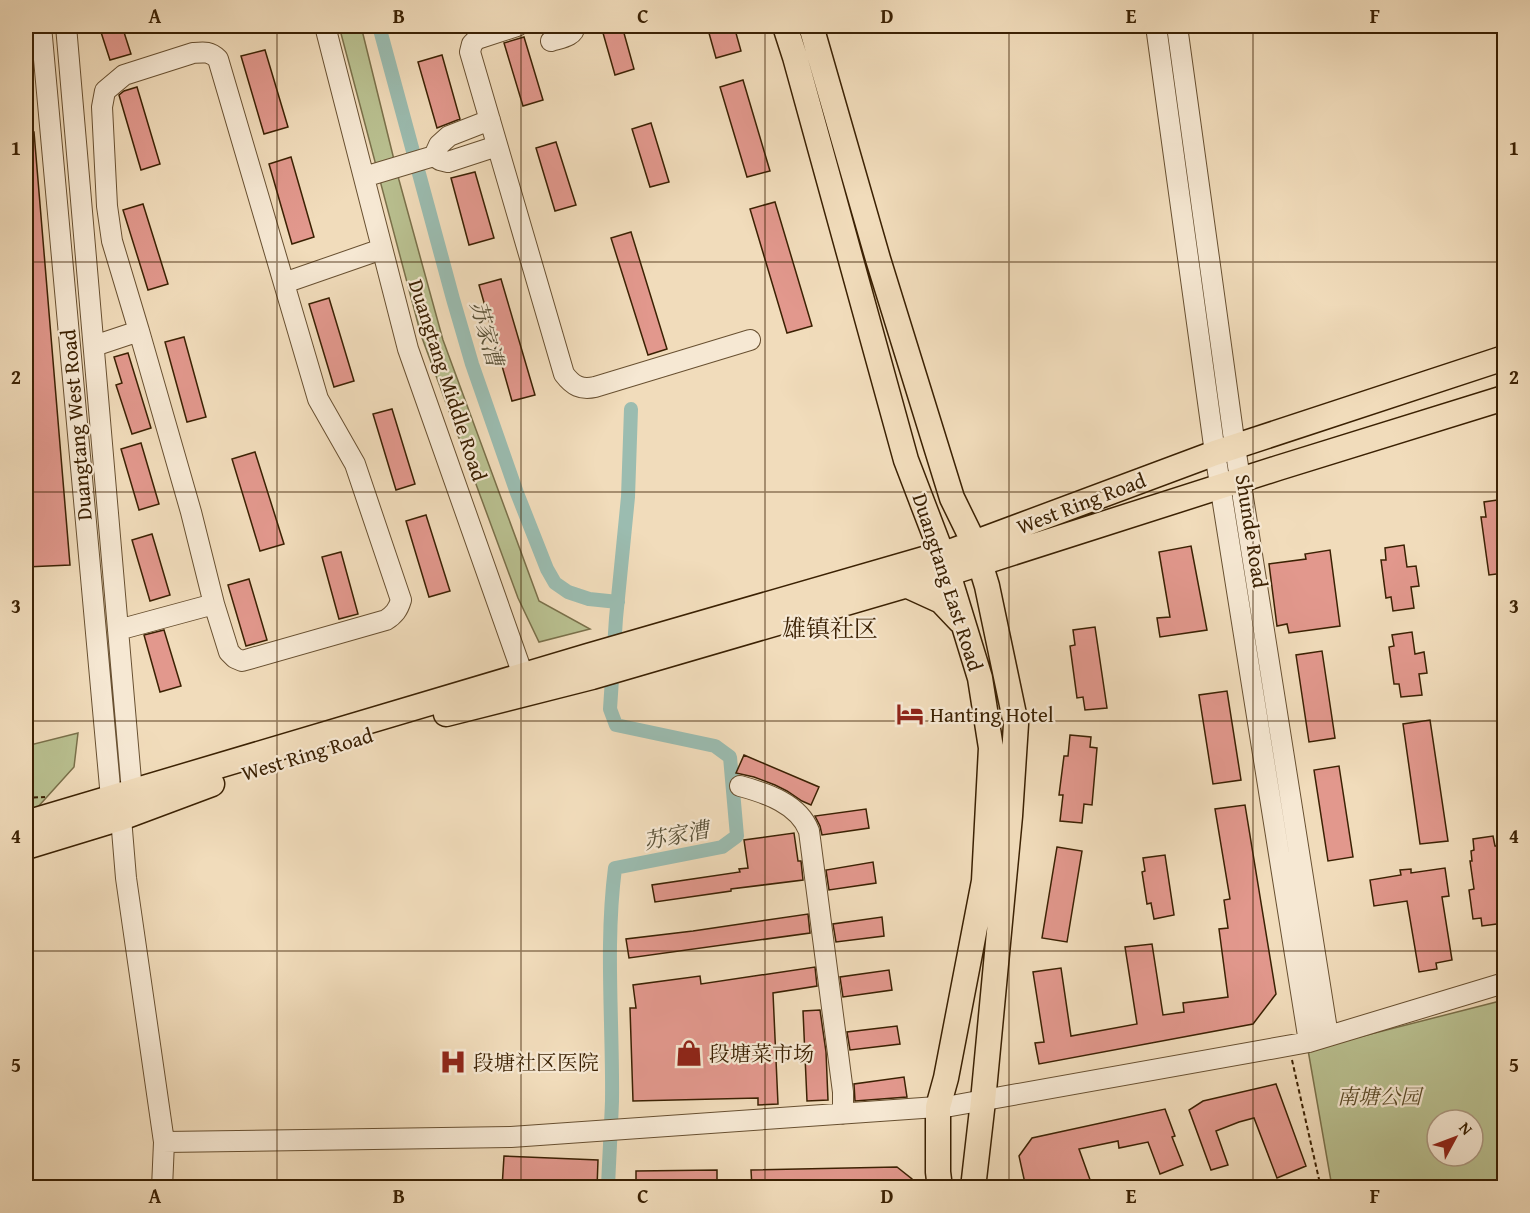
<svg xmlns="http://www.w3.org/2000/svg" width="1530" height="1213" font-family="'Gentium Book Plus','Noto Serif SC',serif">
  <rect width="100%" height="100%" fill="#f1dcbb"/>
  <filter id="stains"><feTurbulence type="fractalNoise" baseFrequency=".00333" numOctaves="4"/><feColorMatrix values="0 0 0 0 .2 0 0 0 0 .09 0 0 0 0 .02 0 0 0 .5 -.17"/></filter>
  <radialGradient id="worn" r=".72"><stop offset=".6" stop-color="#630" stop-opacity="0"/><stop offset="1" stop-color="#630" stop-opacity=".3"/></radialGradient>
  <path fill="#b9c090" stroke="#7a704a" stroke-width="1.5" fill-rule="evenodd" d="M339,26H361L399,180L443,340L539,601L590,629L539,642L518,598L421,335Z
    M78,733L74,767L36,809L26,811V746Z
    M1504,1000V1187H1332L1308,1050ZM1437,1120H1473V1156H1437Z"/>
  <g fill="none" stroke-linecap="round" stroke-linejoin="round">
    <path stroke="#9bbcb0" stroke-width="14" d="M379,26L453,299L472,364L517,493L547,569L555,583L568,592L589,599L618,602
      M608,1188C609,1159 611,1130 612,1101C613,1023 605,945 615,868L722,847L737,836L730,757L715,746L616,725L610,709L616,618L628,497L631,409"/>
  </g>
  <path fill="#e2988d" stroke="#3b2103" stroke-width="1.5" d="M99,26H122L131,54L110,60Z
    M601,26H622L634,69L615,75Z
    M707,26H734L741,51L716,58Z
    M524,37L543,100L523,106L504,43Z
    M265,50L288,127L264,134L241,56Z
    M442,55L460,119L437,128L418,62Z
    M743,80L770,171L747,177L720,87Z
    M137,87L160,164L141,170L119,95L124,91Z
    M651,123L669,182L650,187L632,129Z
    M26,132H34L70,565L26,567Z
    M556,142L576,205L555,211L536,148Z
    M291,157L314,237L292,244L269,164Z
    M475,172L494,238L469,245L451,178Z
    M775,202L812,326L787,333L750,209Z
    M143,204L168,284L148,290L123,210Z
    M631,232L667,349L648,355L611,238Z
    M501,279L535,395L512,401L479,285Z
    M329,298L354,381L334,387L309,304Z
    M184,337L206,417L187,422L165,342Z
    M128,353L151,428L132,434L116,385L122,383L114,357Z
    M392,409L415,484L396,490L373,414Z
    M141,443L159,504L139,510L121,449Z
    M255,452L284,544L260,551L232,459Z
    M1504,499V573L1489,575L1481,517H1486L1484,502Z
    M426,515L450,591L429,597L406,521Z
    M152,534L170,595L150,601L132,540Z
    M1404,545L1407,567L1416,566L1419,586L1411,587L1414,608L1393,611L1391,597L1386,598L1381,560H1386L1385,548Z
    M1191,546L1207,630L1160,637L1157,618L1170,617L1159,552Z
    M1330,550L1340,626L1289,633L1287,624L1277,626L1269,564L1306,559L1305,554Z
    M341,552L358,614L339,619L322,557Z
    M249,579L267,640L246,646L228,585Z
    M1095,627L1107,708L1085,710L1083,697L1077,698L1070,646L1075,645L1073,630Z
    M164,630L181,686L160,692L144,635Z
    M1412,632L1415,654L1424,652L1427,673L1419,674L1422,695L1401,697L1399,684H1394L1389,647L1394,646L1392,635Z
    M1322,651L1335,738L1309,742L1296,655Z
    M1227,691L1241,780L1213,784L1199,695Z
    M1430,720L1448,841L1420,844L1403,724Z
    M1070,735L1091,737L1090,747L1097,748L1092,805L1084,804L1082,823L1060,821L1063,795H1059L1064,756H1068Z
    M744,755L819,787L811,805L802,801L787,791L775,785L754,777L736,773Z
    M1339,766L1353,857L1328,861L1314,770Z
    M1245,805L1276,994L1253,1024L1039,1064L1035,1043L1044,1042L1033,972L1061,968L1071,1036L1137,1024L1125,947L1152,944L1163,1015L1184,1012L1183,1003L1228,997L1219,929L1228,928L1224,900L1230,899L1215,809Z
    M866,809L869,828L822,835L820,826L815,816Z
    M794,833L798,861H801L803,880L731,889V891L655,902L652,885L740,872L739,869L748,868L744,840Z
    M1493,836L1495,846H1497L1498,853L1504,852V923L1482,926L1481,918L1473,919L1469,890L1474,889L1470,861H1472L1471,851L1474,850L1473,839Z
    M1057,847L1082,851L1067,942L1042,938Z
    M1165,855L1174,915L1154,919L1151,903L1147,904L1142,872L1145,871L1143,858Z
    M873,862L876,883L829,890L826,870Z
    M1445,868L1449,896L1442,897L1452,960L1436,963L1437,969L1419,972L1407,901L1374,906L1370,880L1401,875L1400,870L1411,869V873Z
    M808,914L810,933L629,958L626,939L693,931Z
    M882,917L884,936L836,942L833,924Z
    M815,967L817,986L773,993L778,1104L758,1105V1098L633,1101L630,1008H636L633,985L700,976L701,984Z
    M889,970L892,990L843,997L840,977Z
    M820,1010L826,1052L828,1100L807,1101L803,1011Z
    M897,1026L900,1044L850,1050L847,1032Z
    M904,1077L907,1097L855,1101L854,1084Z
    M1276,1084L1306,1166L1277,1178L1254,1118L1239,1122L1216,1131L1228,1165L1211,1170L1189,1110L1203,1101Z
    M1165,1109L1175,1136L1172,1137L1183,1165L1160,1174L1148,1142L1119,1148L1118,1141L1079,1149L1093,1188H1026L1019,1156L1032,1138Z
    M504,1156L598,1160L597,1188H502Z
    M897,1167L912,1179L913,1188H752L751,1170Z
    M717,1170V1188H636V1171Z"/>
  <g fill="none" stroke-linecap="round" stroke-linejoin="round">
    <defs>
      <path id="minor" d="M41,26L111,798L121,818L126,878L164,1142L162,1188
        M66,26L132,792L127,805
        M325,26L408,349L523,675
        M517,26L477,39L472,44L470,52L564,374C573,386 581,390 595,387L750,340
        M1156,26L1215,453L1309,1042
        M1177,26L1235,447L1328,1036
        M551,41C560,38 574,37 575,26
        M434,156L440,160L448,162L497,146
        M364,177L434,156L439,145L449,136L490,120
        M284,283L382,249
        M139,331L112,241L107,206L102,107L105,91L124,75L193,53C204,52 210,51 218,59L318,399L355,464L401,600C398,610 394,615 386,620L242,661L235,658L229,652L214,604
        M94,346L139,331L191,512L214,604L118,630
        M740,786C766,793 799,804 809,831L843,1092V1114
        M164,1142L511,1137L951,1106L1309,1042L1504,983"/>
      <path id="major" d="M785,26L795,57L906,460L942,554L980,678L991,748L984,881L946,1078L938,1107V1172L940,1188
        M811,26L878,259L952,498L974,543L987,586L1016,724L1010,816L983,1101L973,1188
        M906,585L941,601L960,621
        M446,714L592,677L959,570L1278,468L1504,398
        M26,823L588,656L955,550L1215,453L1504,358
        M26,847L121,818L212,784"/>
    </defs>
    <use href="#minor" stroke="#685031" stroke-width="22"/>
    <use href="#major" stroke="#3b2103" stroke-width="27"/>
    <path stroke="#3b2103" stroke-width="2" stroke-dasharray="4.5 3" stroke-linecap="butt" d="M26,798L45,797
      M1292,1060L1321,1188"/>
    <use href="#minor" stroke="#f6e8d3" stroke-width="20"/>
    <use href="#major" stroke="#f1dcbb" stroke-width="24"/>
  </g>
  <path fill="none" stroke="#3b2103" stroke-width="1.5" stroke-opacity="0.55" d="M277,26V1188M521,26V1188M765,26V1188M1009,26V1188M1253,26V1188M26,262H1504M26,492H1504M26,721H1504M26,951H1504"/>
  <defs>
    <symbol id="hotel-bare" viewBox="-9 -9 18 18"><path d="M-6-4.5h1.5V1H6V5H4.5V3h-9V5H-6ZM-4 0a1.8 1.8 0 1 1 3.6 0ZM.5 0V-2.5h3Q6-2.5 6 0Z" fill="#8f2418" stroke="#f6e8d3" stroke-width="2.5" paint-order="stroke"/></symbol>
    <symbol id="shop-bare" viewBox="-9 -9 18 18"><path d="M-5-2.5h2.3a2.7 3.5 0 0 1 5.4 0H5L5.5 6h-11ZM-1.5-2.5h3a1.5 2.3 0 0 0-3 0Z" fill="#8f2418" stroke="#f6e8d3" stroke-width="2.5" paint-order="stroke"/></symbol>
    <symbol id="hospital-bare" viewBox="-9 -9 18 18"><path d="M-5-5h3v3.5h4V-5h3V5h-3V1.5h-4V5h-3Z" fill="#8f2418" stroke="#f6e8d3" stroke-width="2.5" paint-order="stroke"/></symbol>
  </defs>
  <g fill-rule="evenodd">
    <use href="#hotel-bare" x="891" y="695" width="38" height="38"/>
    <use href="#shop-bare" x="670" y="1034" width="38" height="38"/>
    <use href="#hospital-bare" x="434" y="1043" width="38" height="38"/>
  </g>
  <g text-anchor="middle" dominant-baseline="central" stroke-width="4.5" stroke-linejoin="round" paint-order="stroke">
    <g font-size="21" fill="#3b2103" stroke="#f6e8d3">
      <text transform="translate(448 380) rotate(72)">Duangtang Middle Road</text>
      <text transform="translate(76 425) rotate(-95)">Duangtang West Road</text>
      <text transform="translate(1081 503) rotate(-21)">West Ring Road</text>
      <text transform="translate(1252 531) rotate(81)">Shunde Road</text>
      <text transform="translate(948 582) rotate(72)">Duangtang East Road</text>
      <text transform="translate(307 754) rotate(-17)">West Ring Road</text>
    </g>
    <g font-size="21" fill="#3b2103" stroke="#f6e8d3" text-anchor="start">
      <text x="930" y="714">Hanting Hotel</text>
      <text x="709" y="1053">段塘菜市场</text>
      <text x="473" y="1062">段塘社区医院</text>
    </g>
    <g font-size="21" font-style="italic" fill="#5a4926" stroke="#f6e8d3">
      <text x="1379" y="1096">南塘公园</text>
    </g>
    <g font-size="22" font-style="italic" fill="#585037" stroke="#f6e8d3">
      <text transform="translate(487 333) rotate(74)">苏家漕</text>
      <text transform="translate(676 835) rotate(-11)">苏家漕</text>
    </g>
    <g font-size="24" fill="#3b2103" stroke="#f6e8d3">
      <text x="830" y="628">雄镇社区</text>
    </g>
  </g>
  <rect width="1530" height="1213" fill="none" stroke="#f1dcbb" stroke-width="66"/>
  <g transform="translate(1455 1138) rotate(49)"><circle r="28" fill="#f6e8d3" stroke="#ab9880" stroke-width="1.5"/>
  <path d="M0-4.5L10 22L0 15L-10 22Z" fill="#8f2418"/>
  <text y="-9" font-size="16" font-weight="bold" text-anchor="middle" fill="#3b2103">N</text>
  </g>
  <rect x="33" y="33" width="1464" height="1147" fill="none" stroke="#3b2103" stroke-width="2"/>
  <g font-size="20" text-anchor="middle" font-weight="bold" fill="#3b2103">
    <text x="155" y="23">A</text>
    <text x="399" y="23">B</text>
    <text x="643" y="23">C</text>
    <text x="887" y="23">D</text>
    <text x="1131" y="23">E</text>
    <text x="1375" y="23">F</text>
    <text x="16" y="155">1</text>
    <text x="1514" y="155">1</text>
    <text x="16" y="384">2</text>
    <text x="1514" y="384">2</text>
    <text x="16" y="613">3</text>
    <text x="1514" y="613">3</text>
    <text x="16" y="843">4</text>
    <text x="1514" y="843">4</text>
    <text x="16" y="1072">5</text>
    <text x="1514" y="1072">5</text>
    <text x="155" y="1203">A</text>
    <text x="399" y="1203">B</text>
    <text x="643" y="1203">C</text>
    <text x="887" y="1203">D</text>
    <text x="1131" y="1203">E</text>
    <text x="1375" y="1203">F</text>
  </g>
  <rect width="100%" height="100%" filter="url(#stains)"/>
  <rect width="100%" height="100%" fill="url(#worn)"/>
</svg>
